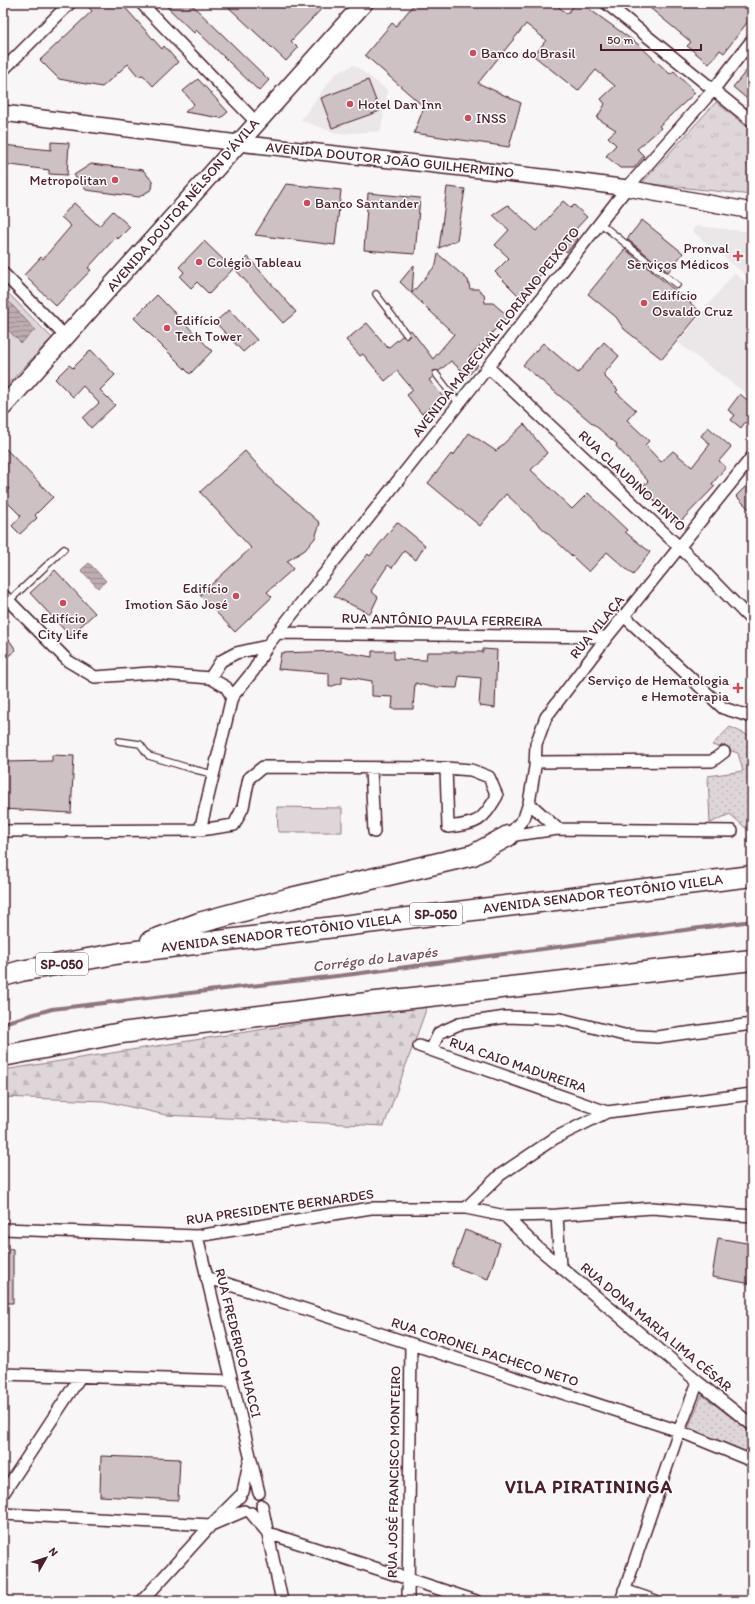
<svg xmlns="http://www.w3.org/2000/svg" width="755" height="1604" font-family="Itim,sans-serif">
  <defs>
    <pattern id="grass-dots" width="8" height="8" patternUnits="userSpaceOnUse"><rect width="8" height="8" fill="#ded6d9"/><path d="M2 2h.1M6 6h.1" fill="none" stroke="#c0b7ba" stroke-width="1.8" stroke-linecap="round"/></pattern>
    <pattern id="forest-firs" width="22" height="20" patternUnits="userSpaceOnUse"><rect width="22" height="20" fill="#ded6d9"/><path d="M5 1l3.5 6h-7zM16 11l3.5 6h-7z" fill="#c0b7ba"/></pattern>
    <pattern id="park-tufts" width="24" height="20" patternUnits="userSpaceOnUse"><rect width="24" height="20" fill="#ded6d9"/><path d="M3 7l-1-3M5 7V3M7 7l1-3M15 17l-1-3M17 17v-4M19 17l1-3" fill="none" stroke="#c0b7ba"/></pattern>
    <pattern id="water-rules" width="6" height="5" patternUnits="userSpaceOnUse"><rect width="6" height="5" fill="#bdadb0"/><path d="M0 2.5h6" fill="none" stroke="#9c8c8f"/></pattern>
  </defs>
  <rect width="100%" height="100%" fill="#f8f6f7"/>
  <filter id="ink" filterUnits="userSpaceOnUse"><feTurbulence type="fractalNoise" baseFrequency=".025" numOctaves="2"/><feDisplacementMap in="SourceGraphic" scale="8" xChannelSelector="R" yChannelSelector="G"/><feConvolveMatrix kernelMatrix="1 2 1 2 8 2 1 2 1" color-interpolation-filters="sRGB"/></filter>
  <g filter="url(#ink)">
    <path fill="#ebe6e8" d="M354,65L387,90L381,131L337,134L301,120L335,74Z
      M696,226L752,232V280L692,231Z
      M734,273L752,287V398L678,343Z"/>
    <path fill="url(#grass-dots)" stroke="#947a82" d="M730,727L752,737V844L747,842L749,831L730,814L710,823L708,776L743,771L738,753L712,745Z
      M702,1395L752,1433V1459L685,1436Z"/>
    <path fill="url(#forest-firs)" stroke="#947a82" d="M406,1007H427L384,1126L166,1115L104,1101L3,1097V1070Z"/>
    <path fill="url(#park-tufts)" stroke="#947a82" d="M716,102L752,131V195L642,183Z"/>
    <path fill="#ded6d9" stroke="#947a82" d="M3,288L52,338L3,389Z
      M277,807L342,808V832H278Z"/>
    <path fill="url(#water-rules)" stroke="#8f747b" d="M3,295L35,330L21,343L3,325Z
      M89,563L106,581L98,588L81,570Z"/>
    <g fill="none" stroke-linecap="round" stroke-linejoin="round">
      <path stroke="#8f747b" stroke-width="4" d="M3,1023L52,1009L354,974L752,921"/>
    </g>
    <path fill="#cdc1c4" stroke="#4a1f2b" d="M85,3H121L162,49L164,46L178,62L153,86L143,75L138,76L128,64L102,87L59,79L40,60L92,11Z
      M163,3H190L269,80L259,91L196,30L194,33Z
      M224,3H327L291,41L298,48L286,61Z
      M415,3H554L567,14L576,3H581L639,45L670,74L674,71L695,93L659,126L661,128L637,149L644,156L634,168H620L606,156L616,145L608,137L616,130L597,118L605,104L601,99L615,86L596,70L578,91L534,56L546,40L526,24L478,83L521,103L509,147L414,133L424,107L365,55L392,23L396,26Z
      M644,3H727L732,7L735,3H752V16L724,53L720,50L709,64L687,46L691,42Z
      M752,64V103L733,87Z
      M198,79L228,112L221,118L185,112L194,104L183,91Z
      M368,80L380,111L332,128L321,98Z
      M51,142L69,143L67,175L49,174V170L3,164V145L51,150Z
      M91,164L143,170L153,182L152,189L139,197L86,190L74,175Z
      M286,184L341,190L335,245L255,235Z
      M447,187L465,189L457,240L439,248Z
      M368,193L420,198L415,254L364,250Z
      M563,201L571,208L574,205L587,217L572,233L578,239L567,252L560,247L543,266L546,269L520,297L495,272L509,258L495,245L509,230L493,215L508,205L537,231Z
      M74,203L99,226L113,211L130,227L118,239L116,237L88,268L91,270L56,306L24,275L41,257L43,259L71,226L61,217Z
      M642,220L683,253L668,272L627,239Z
      M204,241L233,269L209,294L197,282L191,288L180,277L184,272L179,267Z
      M625,249L701,312L662,359L624,329L616,317L588,294Z
      M438,254L468,280L470,289H478L484,294L485,303H493L508,316L469,357L478,365L468,376L451,361L439,371H433V377L429,380L443,397L422,414L407,395L413,390L397,371L385,381L363,354L360,356L346,340L367,323L388,348L402,336L409,337V331L411,330L433,359L454,334L400,282L414,265L412,293L436,265Z
      M248,257L296,312L283,323L235,269Z
      M157,295L212,351L190,374L134,318Z
      M229,310L257,340L243,352L215,322Z
      M604,342L619,356L603,375L618,390L616,392L636,410L627,420L649,441L645,445L661,462L673,451L692,467L710,444L701,436L708,427L731,447L719,461L726,467L712,484L715,486L678,524L642,488L648,481L616,446L617,444L523,365L543,343L578,373Z
      M91,350L115,375L100,390L115,405L91,428L83,418L99,403L83,386L73,397L55,379L69,365L73,368Z
      M740,394L752,404V418L747,424L745,422L741,428L731,420L735,415L728,410Z
      M524,424L547,453L531,470L572,509L588,493L627,530L625,532L650,552L633,575L607,552L589,572L506,494L480,526L428,483L451,454L453,456L469,433L496,451Z
      M3,446L53,497L35,515L37,518L20,534L12,526L21,516L3,498V495L9,489L3,483Z
      M245,451L276,485H277L320,523L315,538L305,550L287,561L293,569L267,592L272,597L235,632L200,595L251,548L200,492Z
      M752,480V512L736,496Z
      M397,522L425,545L416,560L404,551L392,568L388,565L371,591L378,597L370,614L334,596L368,554L370,556Z
      M55,570L95,613L70,636L30,593Z
      M3,631L16,650L3,660Z
      M483,649L497,650L495,708L479,706L481,678L459,676L457,688L431,687L415,683L413,709H392L393,697L372,696V681L342,676V683L329,687V673L278,669L281,653L338,651L372,657V651H394V659L426,660L427,652H483Z
      M52,755L74,756L71,813L3,809V762L52,761Z
      M465,1230L500,1243L488,1279L452,1266Z
      M718,1238L752,1244V1284L712,1277Z
      M3,1248L13,1249V1303H3Z
      M101,1456L180,1459L178,1500L100,1496Z"/>
    <g fill="none" stroke-linecap="round" stroke-linejoin="round">
      <defs>
        <path id="lane" d="M600,223L677,285
          M376,294L406,334
          M436,374L459,404
          M9,601L64,549
          M119,741L140,744L149,756L196,770L213,774"/>
        <path id="street" d="M141,3L256,122
          M606,3L752,121
          M3,70L70,3
          M3,273L67,338
          M488,367L692,559L752,621
          M3,595L68,661L95,677L150,673L210,678L226,687L232,697
          M624,616L723,708L752,717
          M278,633L607,637
          M267,646L488,367L627,188L714,89L752,40
          M535,762L712,761L724,752
          M371,769L374,832
          M529,803L558,829
          M200,830L232,697L254,670L267,646L236,653L221,661L210,678
          M3,831L200,830L234,825L243,807L249,778L263,767L446,768L471,770L489,777L497,796C481,823 478,823 448,827L446,768
          M508,836L524,818L529,803L535,767L536,744L546,717L607,637L752,457
          M508,836L558,829L732,831
          M419,1046L607,1112L752,1094
          M431,1050L439,1033L459,1024L506,1017L561,1019L624,1035L657,1037L752,1024
          M466,1208L500,1175L555,1138L607,1112
          M557,1215L560,1267
          M505,1216L537,1247L698,1382L752,1425
          M3,1229L197,1236L371,1208H466L505,1216L557,1215L652,1208L752,1216
          M197,1236L259,1493
          M206,1277L679,1431L752,1461
          M3,1374L232,1381
          M243,1492L249,1462
          M3,1494L80,1377
          M262,1506L282,1601
          M251,1513L268,1533L476,1601
          M3,1514L211,1525L244,1511
          M624,1590L656,1601
          M142,1601L211,1525L240,1496
          M408,1601L411,1344
          M621,1601L679,1431L698,1382"/>
        <path id="secondary" d="M3,113L238,143L560,179L627,188L752,211"/>
        <path id="primary" d="M3,407L364,3"/>
        <path id="highway" d="M151,941L199,923L291,898L473,855L508,836
          M3,976L21,971L121,953L752,876
          M3,1056L121,1033L332,1007L752,960"/>
      </defs>
      <use href="#lane" stroke="#4a1f2b" stroke-width="8"/>
      <use href="#street" stroke="#4a1f2b" stroke-width="14"/>
      <use href="#secondary" stroke="#4a1f2b" stroke-width="18"/>
      <use href="#primary" stroke="#4a1f2b" stroke-width="20"/>
      <use href="#highway" stroke="#4a1f2b" stroke-width="23"/>
      <use href="#lane" stroke="#fff" stroke-width="5.5"/>
      <use href="#street" stroke="#fff" stroke-width="11"/>
      <use href="#secondary" stroke="#fff" stroke-width="15"/>
      <use href="#primary" stroke="#fff" stroke-width="17"/>
      <use href="#highway" stroke="#fff" stroke-width="20"/>
    </g>
  </g>
  <g fill="#d1495b" stroke="#fff" stroke-width="1.5">
    <circle cx="473" cy="53" r="4"/>
    <circle cx="350" cy="104" r="4"/>
    <circle cx="468" cy="118" r="4"/>
    <circle cx="115" cy="180" r="4"/>
    <circle cx="307" cy="203" r="4"/>
    <path d="M736 250h4v4h4v4h-4v4h-4v-4h-4v-4h4z"/>
    <circle cx="199" cy="262" r="4"/>
    <circle cx="644" cy="303" r="4"/>
    <circle cx="167" cy="328" r="4"/>
    <circle cx="236" cy="596" r="4"/>
    <circle cx="63" cy="603" r="4"/>
    <path d="M736 682h4v4h4v4h-4v4h-4v-4h-4v-4h4z"/>
  </g>
  <g text-anchor="middle" dominant-baseline="central" stroke-width="3" stroke-linejoin="round" paint-order="stroke">
    <g fill="#fff" stroke="#80626b" stroke-width="1">
      <rect x="410" y="903" width="52" height="22" rx="3"/>
      <rect x="36" y="953" width="52" height="22" rx="3"/>
    </g>
    <g font-size="13" font-weight="bold" fill="#4a1f2b">
      <text x="436" y="914">SP-050</text>
      <text x="62" y="964">SP-050</text>
    </g>
    <g font-size="14" fill="#4a1f2b" stroke="#fff" text-anchor="start">
      <text x="481" y="53">Banco do Brasil</text>
      <text x="358" y="104">Hotel Dan Inn</text>
      <text x="476" y="118">INSS</text>
      <text x="107" y="180" text-anchor="end">Metropolitan</text>
      <text x="315" y="203">Banco Santander</text>
      <text x="729" y="248" text-anchor="end">Pronval<tspan x="729" dy="16">Serviços Médicos</tspan></text>
      <text x="207" y="262">Colégio Tableau</text>
      <text x="652" y="295">Edifício<tspan x="652" dy="16">Osvaldo Cruz</tspan></text>
      <text x="175" y="320">Edifício<tspan x="175" dy="16">Tech Tower</tspan></text>
      <text x="228" y="588" text-anchor="end">Edifício<tspan x="228" dy="16">Imotion São José</tspan></text>
      <text x="63" y="618" text-anchor="middle">Edifício<tspan x="63" dy="16">City Life</tspan></text>
      <text x="729" y="680" text-anchor="end">Serviço de Hematologia<tspan x="729" dy="16">e Hemoterapia</tspan></text>
    </g>
    <g font-size="14" fill="#4a1f2b" stroke="#fff">
      <text transform="translate(390 160) rotate(6)">AVENIDA DOUTOR JOÃO GUILHERMINO</text>
      <text transform="translate(183 205) rotate(-49)">AVENIDA DOUTOR NÉLSON D'ÁVILA</text>
      <text transform="translate(496 332) rotate(-52)">AVENIDA MARECHAL FLORIANO PEIXOTO</text>
      <text transform="translate(632 481) rotate(43)">RUA CLAUDINO PINTO</text>
      <text transform="translate(442 620) rotate(1)">RUA ANTÔNIO PAULA FERREIRA</text>
      <text transform="translate(597 627) rotate(-51)">RUA VILAÇA</text>
      <text transform="translate(603 894) rotate(-7)">AVENIDA SENADOR TEOTÔNIO VILELA</text>
      <text transform="translate(281 933) rotate(-7)">AVENIDA SENADOR TEOTÔNIO VILELA</text>
      <text transform="translate(518 1065) rotate(19)">RUA CAIO MADUREIRA</text>
      <text transform="translate(280 1207) rotate(-8)">RUA PRESIDENTE BERNARDES</text>
      <text transform="translate(656 1327) rotate(40)">RUA DONA MARIA LIMA CÉSAR</text>
      <text transform="translate(238 1343) rotate(76)">RUA FREDERICO MIACCI</text>
      <text transform="translate(485 1352) rotate(18)">RUA CORONEL PACHECO NETO</text>
      <text transform="translate(394 1472) rotate(-89)">RUA JOSÉ FRANCISCO MONTEIRO</text>
    </g>
    <g font-size="15" font-style="italic" fill="#72515a" stroke="#fff">
      <text transform="translate(375 959) rotate(-7)">Corrégo do Lavapés</text>
    </g>
    <g font-size="18" font-weight="bold" letter-spacing="1" fill="#4a1f2b" stroke="#fff">
      <text x="589" y="1487">VILA PIRATININGA</text>
    </g>
  </g>
  <rect width="755" height="1604" fill="none" stroke="#fff" stroke-width="16"/>
  <rect x="8" y="8" width="739" height="1588" fill="none" stroke="#4a1f2b" stroke-width="1.5" filter="url(#ink)"/>
  <g transform="translate(46 1558) rotate(51)" stroke="#ffffff" stroke-width="3" paint-order="stroke">
  <path d="M0-3L7 15L0 10L-7 15Z" fill="#4a1f2b"/>
  <text y="-6" font-size="11" font-weight="bold" text-anchor="middle" fill="#4a1f2b">N</text>
  </g>
  <path d="M601 44v6h100v-6" fill="none" stroke="#4a1f2b" stroke-width="2"/>
  <text x="607" y="44" font-size="12" fill="#4a1f2b" stroke="#ffffff" stroke-width="3" paint-order="stroke">50 m</text>
</svg>
